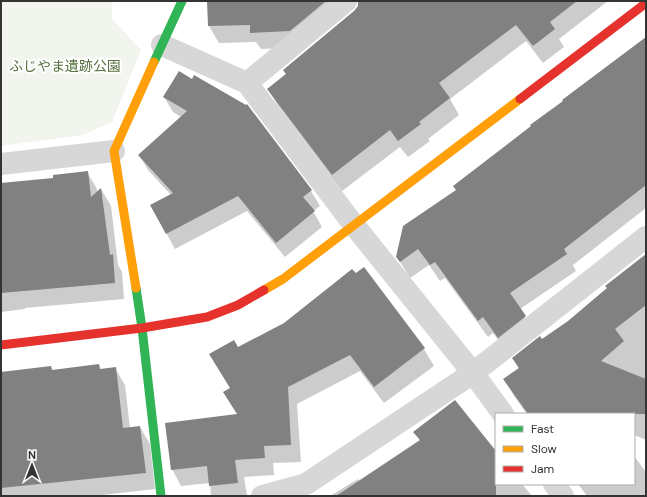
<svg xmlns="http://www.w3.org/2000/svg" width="647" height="497" font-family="'DM Sans','Noto Sans JP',sans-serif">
  <rect width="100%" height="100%" fill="#fff"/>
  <path fill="#f1f5ed" d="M1,1H112V19L141,50L112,122L83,135L1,146Z"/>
  <path fill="#0003" d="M208,1H332L300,47L261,49L256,42L219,43L209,26Z
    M371,1H608L559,39L564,47L543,63L526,41L450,99L459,115L428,139L430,141L408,157L400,147L342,191L278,106L268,89Z
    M646,38V208L573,265L576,271L520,309L534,333L508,354L493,333L488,337L445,278L440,281L429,265L410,278L397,257L457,191Z
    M193,80L247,106L311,191L320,206L313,211L322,227L285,257L247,211L175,249L151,205L171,195L148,170L139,155L181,117L173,112L164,97Z
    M87,172L97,189L98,193L101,189L111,206L118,265L122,272L124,299L25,308V309L1,312V184L54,179Z
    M646,255V440L634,435V414H527L514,396L505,380L519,369L513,358L542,341L568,322Z
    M364,268L424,349L434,366L384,403L360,371L297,404L301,462L273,463L274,475L244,477L247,496H211L210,483L181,486L172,469L238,415L231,389L238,348L284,324Z
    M99,365L101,370L115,368L125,385L130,428L140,427L150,444L155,489L94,496H1V373L51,367L53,371Z
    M415,432L496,452V484H522L532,496H330L358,479L359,481L420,441Z
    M634,456L646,472V496H587L578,484H634Z"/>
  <path fill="#818181" d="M207,1H326L290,31L250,33V25L208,26Z
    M358,1H577L550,22L555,29L533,46L516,25L439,83L450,98L419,122L421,124L398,141L390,130L332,175L267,89L286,74L283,70L354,11L358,6Z
    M646,37V185L564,249L567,254L510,293L526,316L498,338L483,317L478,321L435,262L430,265L418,249L400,262L396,257L403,226L456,190L453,186L531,126L530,125L563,101L562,100Z
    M179,71L192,79L194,75L246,105L247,104L312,190L303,197L315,211L276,243L238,196L166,234L150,205L173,193L138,155L187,111L163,97Z
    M88,171L91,197L101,188L110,255L113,254L115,283L1,293V183L53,178V175Z
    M646,254V305L615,329L624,341L601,361L646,379V414H528L503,379L519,368L512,358L540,336L542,339L568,321L607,288L605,286Z
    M364,267L425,348L374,387L350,355L288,387L291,445L264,446L265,458L235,460L238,483L209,486L207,466L171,470L165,423L237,414L223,392L230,388L209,354L234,340L238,347L284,323L352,269L356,273Z
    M99,364L100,369L116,367L123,428L140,426L146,473L1,488V372L51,366L52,370Z
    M455,400L496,451V496H336L420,440L413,432Z"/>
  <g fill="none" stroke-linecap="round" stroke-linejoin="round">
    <path stroke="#d7d7d7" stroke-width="22" d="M162,45L247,83L353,224L473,373L503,414
      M247,83L346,1
      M1,164L114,151
      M554,484L563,496
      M262,496L306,484L473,373L646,237"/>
    <path stroke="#30b455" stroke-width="9" d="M154,62L182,1
      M136,288L142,328L161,496"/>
    <path stroke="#ff9f0a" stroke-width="9" d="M136,288L114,151L154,62
      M264,290L283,279L520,99"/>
    <path stroke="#e5322d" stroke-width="9" d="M520,99L646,3
      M1,345L142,328L207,317L238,305L264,290"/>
  </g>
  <g text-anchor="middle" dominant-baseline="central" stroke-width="4" stroke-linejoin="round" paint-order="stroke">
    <g font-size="14" fill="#56703f" stroke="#fff">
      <text x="65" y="66">ふじやま遺跡公園</text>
    </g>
  </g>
  <rect width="647" height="497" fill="none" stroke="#333333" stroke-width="4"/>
  <rect x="495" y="413" width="140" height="72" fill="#ffffff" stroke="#adadad"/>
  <rect x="503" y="426" width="20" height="6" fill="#30b455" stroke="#adadad"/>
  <text x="531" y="433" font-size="12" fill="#333333">Fast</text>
  <rect x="503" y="446" width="20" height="6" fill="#ff9f0a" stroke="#adadad"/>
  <text x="531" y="453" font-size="12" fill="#333333">Slow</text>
  <rect x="503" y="466" width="20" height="6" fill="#e5322d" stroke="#adadad"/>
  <text x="531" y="473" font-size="12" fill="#333333">Jam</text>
  <g transform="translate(32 465)" stroke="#ffffff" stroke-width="3" paint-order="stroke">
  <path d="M0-3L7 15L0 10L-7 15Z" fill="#333333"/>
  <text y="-6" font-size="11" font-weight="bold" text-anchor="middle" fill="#333333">N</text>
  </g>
</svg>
